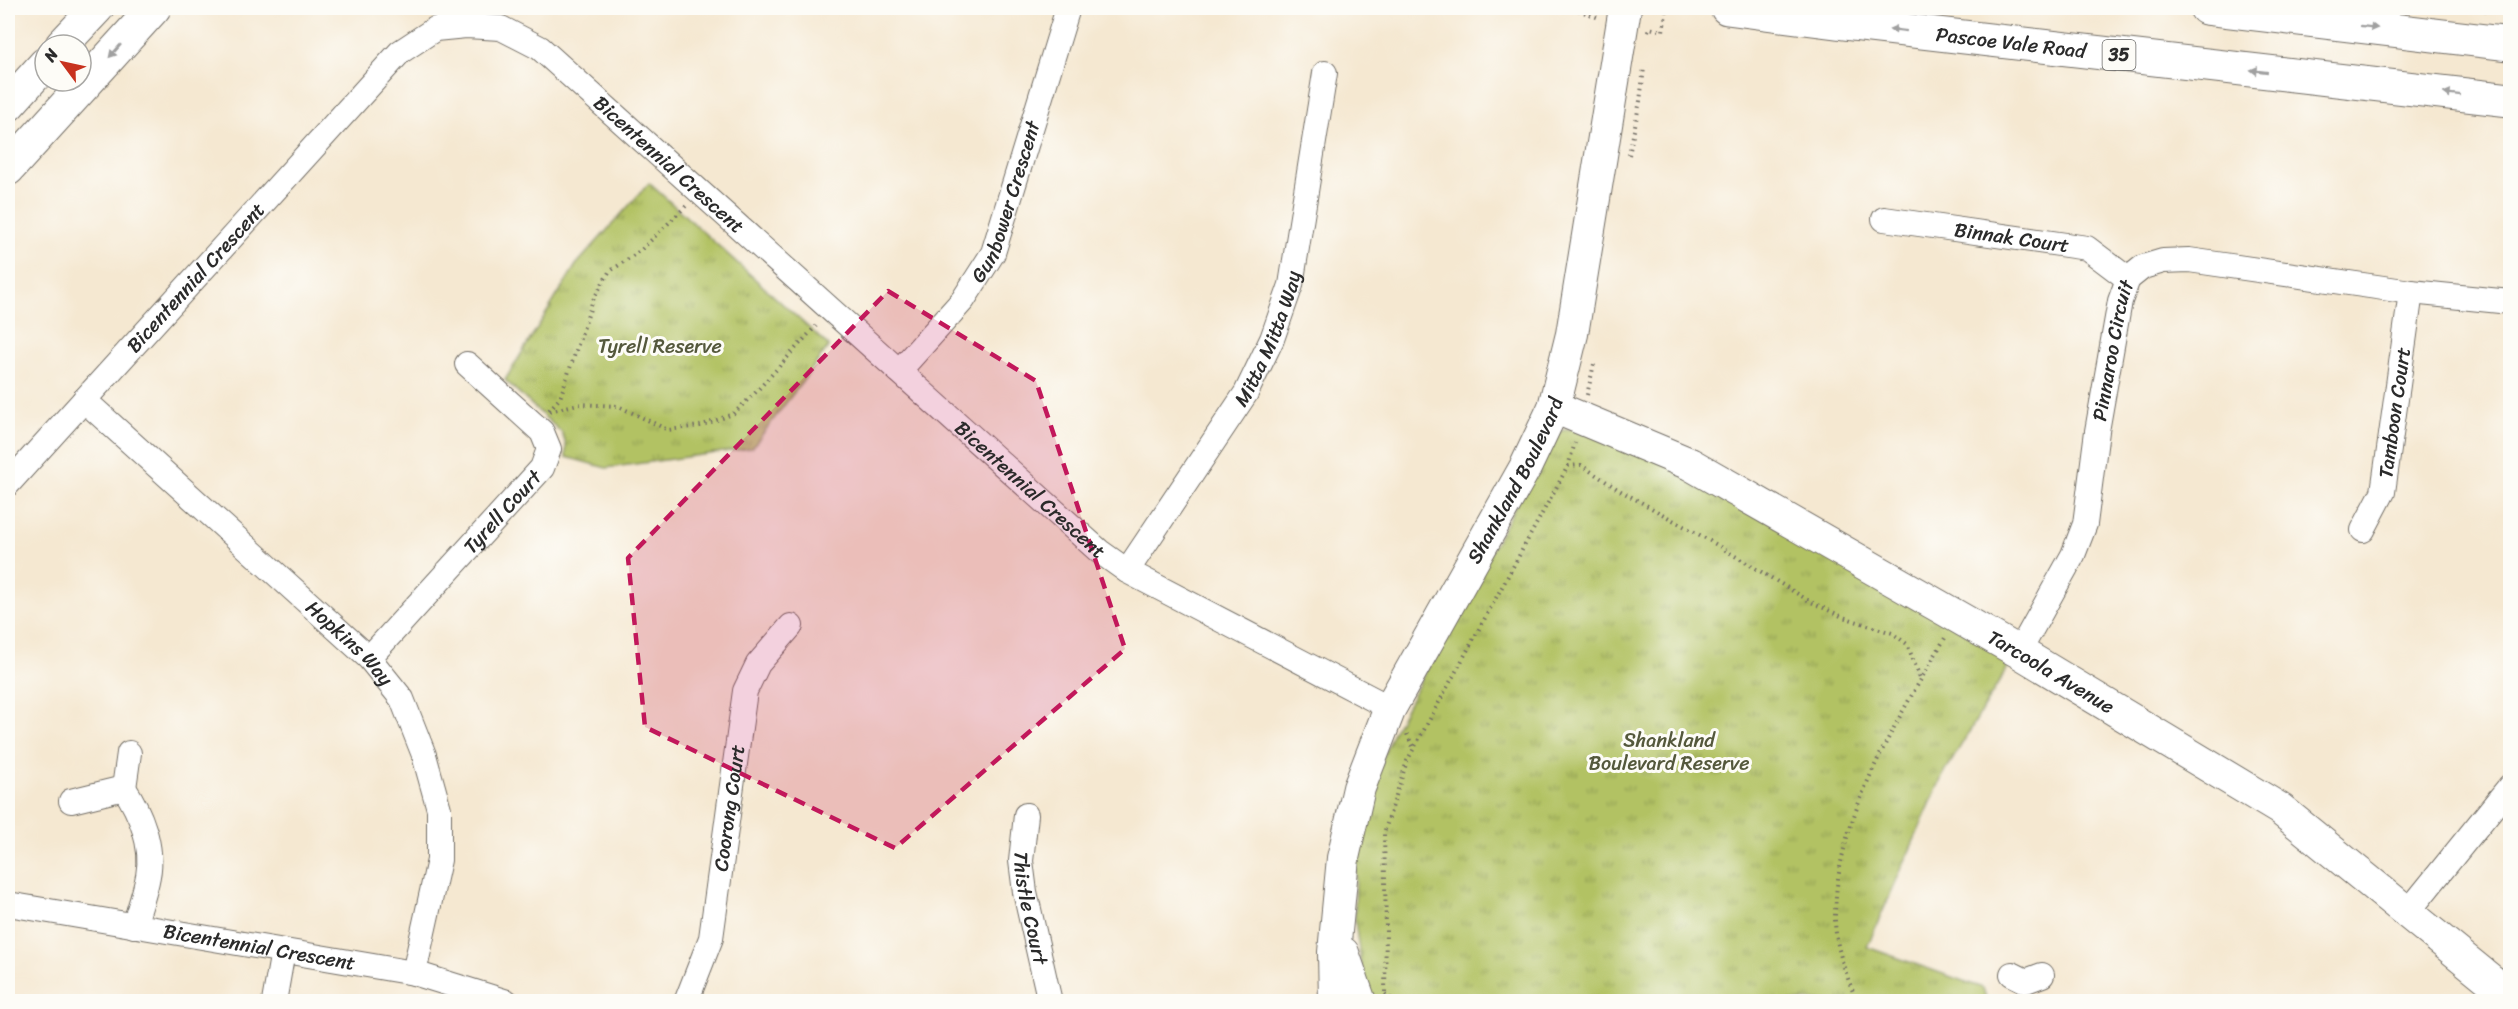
<svg xmlns="http://www.w3.org/2000/svg" width="2518" height="1009" font-family="Sriracha,sans-serif">
  <defs>
    <pattern id="park-tufts" width="24" height="20" patternUnits="userSpaceOnUse" patternTransform="scale(1.5)"><rect width="24" height="20" fill="#b2c264"/><path d="M3 7l-1-3M5 7V3M7 7l1-3M15 17l-1-3M17 17v-4M19 17l1-3" fill="none" stroke="#919e53"/></pattern>
  </defs>
  <rect width="100%" height="100%" fill="#fdfcf7"/>
  <filter id="ink" filterUnits="userSpaceOnUse"><feTurbulence type="fractalNoise" baseFrequency=".0167" numOctaves="2"/><feDisplacementMap in="SourceGraphic" scale="12" xChannelSelector="R" yChannelSelector="G"/><feConvolveMatrix kernelMatrix="1 2 1 2 8 2 1 2 1" color-interpolation-filters="sRGB"/></filter>
  <filter id="wash" filterUnits="userSpaceOnUse"><feTurbulence type="fractalNoise" baseFrequency=".008" numOctaves="4" result="noise"/><feDisplacementMap in="SourceGraphic" scale="24" xChannelSelector="R" yChannelSelector="G"/><feGaussianBlur stdDeviation="1.35" result="paint"/><feColorMatrix in="noise" values="0 0 0 0 0 0 0 0 0 0 0 0 0 0 0 0 0 1.4 0 .05"/><feComposite in="paint" operator="in"/></filter>
  <g filter="url(#wash)">
    <rect width="100%" height="100%" fill="#f5e8d1"/>
    <path fill="url(#park-tufts)" stroke="#6e7648" stroke-width="1.5" d="M649,183L829,346L752,448L606,468L566,457V445L562,433L505,380L576,265Z
      M1579,428L1686,472L2012,660L1942,777L1867,947L1983,988L1987,1001L1372,1002L1364,989L1355,921L1356,855L1370,792L1392,734L1551,440L1563,430Z"/>
  </g>
  <g filter="url(#ink)">
    <g fill="none" stroke-linecap="round" stroke-linejoin="round">
      <defs>
        <g id="minor">
          <path id="s1" d="M1884,219L2087,248L2128,279"/>
          <path id="s2" d="M899,371L963,300L993,253L1068,8"/>
          <path id="s3" d="M84,400L369,658L402,699L424,755L439,809V860L414,973"/>
          <path id="s4" d="M8,484L400,52L435,29L466,26L501,28L540,48L1099,551L1127,571L1390,708"/>
          <path id="s5" d="M2363,530L2383,492L2411,292"/>
          <path id="s6" d="M1127,571L1246,393L1272,339L1291,285L1325,73"/>
          <path id="s7" d="M2019,652L2073,555L2085,524L2097,431L2120,301L2128,279L2143,267L2163,261L2189,260L2411,292L2510,302"/>
          <path id="s8" d="M369,658L542,468L549,449L542,432L467,364"/>
          <path d="M124,788C140,812 154,846 148,876C145,893 139,909 134,926"/>
          <path d="M71,801L124,788L129,753"/>
          <path id="s9" d="M1026,815L1021,861L1025,892L1050,1002"/>
          <path id="s10" d="M8,904L414,973L507,1002"/>
          <path d="M2408,912L2510,786"/>
          <path d="M2012,974L2026,981L2042,975"/>
          <path d="M274,1002L283,951"/>
          <path id="s11" d="M686,1002L711,938L745,691L758,664L791,626"/>
        </g>
        <g id="tertiary">
          <path id="s12" d="M1554,407L1690,464L2019,652L2280,809L2510,996"/>
          <path d="M1343,953L1360,1002"/>
          <path id="s13" d="M1335,1002L1334,952L1343,858L1359,788L1390,708L1526,466L1554,407L1572,334L1625,8"/>
        </g>
        <g id="primary">
          <path id="s14" d="M1727,8L1851,24L2510,100"/>
          <path d="M2206,8L2510,44"/>
          <path d="M62,45L97,8"/>
          <path d="M8,105L45,64"/>
          <path d="M8,169L154,8"/>
        </g>
      </defs>
      <use href="#minor" stroke="#726d65" stroke-width="26"/>
      <use href="#tertiary" stroke="#726d65" stroke-width="34"/>
      <use href="#primary" stroke="#726d65" stroke-width="35"/>
      <path stroke="#726d65" stroke-width="4" stroke-dasharray="1.5 4.5" stroke-linecap="butt" d="M1573,8L1599,18
        M2455,8L2510,12
        M1648,31L1649,28L1663,31L1667,8
        M1629,155L1640,101L1644,68
        M1587,395L1594,364
        M549,410L560,398L593,300L609,272L641,250L686,206
        M550,411L578,404L618,406L668,430L700,426L733,414L755,393L816,326
        M1568,466L1581,465L1619,490L1707,539L1811,602L1843,617L1892,633L1907,644L1921,680
        M1407,734L1414,749
        M1385,992L1386,929L1384,833L1407,761L1568,466L1575,443
        M1385,994L1396,1002
        M1857,1002C1846,974 1835,947 1835,918C1835,818 1897,721 1945,638"/>
      <use href="#minor" stroke="#fff" stroke-width="24"/>
      <use href="#tertiary" stroke="#fff" stroke-width="32"/>
      <use href="#primary" stroke="#fff" stroke-width="33"/>
    </g>
    <defs><path id="oneway-solid" d="M-6-.8H1V-3.2L6.5 0L1 3.2V.8H-6Z" transform="scale(1.5)"/></defs>
    <g fill="#a0a0a0">
      <use href="#oneway-solid" transform="translate(2369 27) rotate(7)"/>
      <use href="#oneway-solid" transform="translate(1898 30) rotate(-173)"/>
      <use href="#oneway-solid" transform="translate(115 51) rotate(132)"/>
      <use href="#oneway-solid" transform="translate(2259 71) rotate(-173)"/>
      <use href="#oneway-solid" transform="translate(2452 94) rotate(-173)"/>
    </g>
  </g>
  <path fill="#c2185b" fill-opacity="0.2" stroke="#c2185b" stroke-width="4.5" stroke-dasharray="12 8" stroke-linejoin="round" d="M888,291L1036,381L1125,649L895,848L645,727L628,558Z"/>
  <g text-anchor="middle" dominant-baseline="central" stroke-width="6" stroke-linejoin="round" paint-order="stroke">
    <rect fill="#fdfcf7" stroke="#6a6a68" stroke-width="1.5" x="2102.5" y="40" width="33" height="30" rx="4.5"/>
    <g font-size="18" font-weight="bold" fill="#2b2b2b">
      <text x="2119" y="55">35</text>
    </g>
    <g font-size="20" fill="#2b2b2b" stroke="#fdfcf7">
      <text stroke="none"><textPath href="#s14" startOffset="286">Pascoe Vale Road</textPath></text>
      <text stroke="none"><textPath href="#s4" startOffset="909">Bicentennial Crescent</textPath></text>
      <text stroke="none"><textPath href="#s2" startOffset="204">Gunbower Crescent</textPath></text>
      <text stroke="none"><textPath href="#s1" startOffset="129">Binnak Court</textPath></text>
      <text stroke="none"><textPath href="#s4" startOffset="279">Bicentennial Crescent</textPath></text>
      <text stroke="none"><textPath href="#s6" startOffset="273">Mitta Mitta Way</textPath></text>
      <text stroke="none"><textPath href="#s7" startOffset="320">Pinnaroo Circuit</textPath></text>
      <text stroke="none"><textPath href="#s5" startOffset="123">Tamboon Court</textPath></text>
      <text stroke="none"><textPath href="#s13" startOffset="562">Shankland Boulevard</textPath></text>
      <text stroke="none"><textPath href="#s4" startOffset="1395">Bicentennial Crescent</textPath></text>
      <text stroke="none"><textPath href="#s8" startOffset="198">Tyrell Court</textPath></text>
      <text stroke="none"><textPath href="#s3" startOffset="360">Hopkins Way</textPath></text>
      <text stroke="none"><textPath href="#s12" startOffset="564">Tarcoola Avenue</textPath></text>
      <text stroke="none"><textPath href="#s11" startOffset="200">Coorong Court</textPath></text>
      <text stroke="none"><textPath href="#s9" startOffset="94">Thistle Court</textPath></text>
      <text stroke="none"><textPath href="#s10" startOffset="255">Bicentennial Crescent</textPath></text>
    </g>
    <g font-size="20" fill="#54583c" stroke="#fdfcf7">
      <text x="660" y="346">Tyrell Reserve</text>
      <text x="1669" y="740">Shankland<tspan x="1669" dy="23">Boulevard Reserve</tspan></text>
    </g>
  </g>
  <rect width="2518" height="1009" fill="none" stroke="#fdfcf7" stroke-width="30"/>
  <g transform="translate(63 63) rotate(303)"><circle r="28" fill="#fdfcf7" stroke="#a9a8a5" stroke-width="1.5"/>
  <path d="M0-4.5L10 22L0 15L-10 22Z" fill="#c8321e"/>
  <text y="-9" font-size="16" font-weight="bold" text-anchor="middle" fill="#2b2b2b">N</text>
  </g>
</svg>
